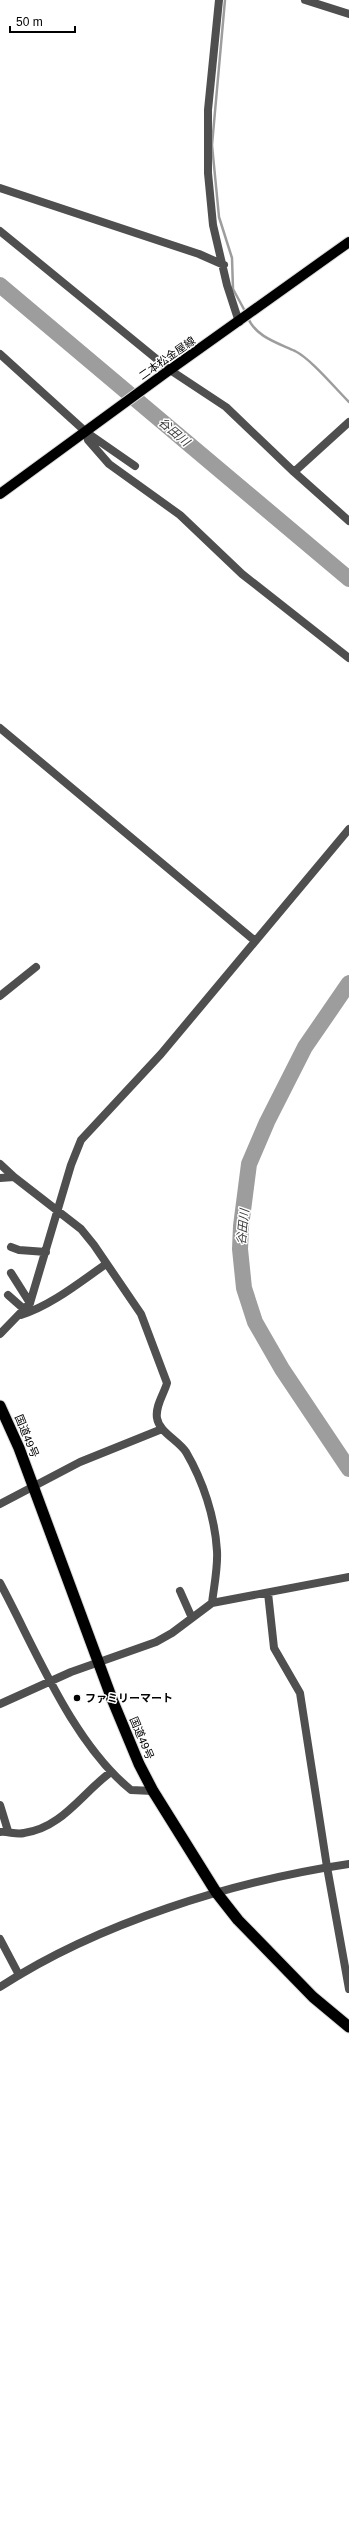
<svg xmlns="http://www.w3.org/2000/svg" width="349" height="2535" font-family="Helvetica,'Noto Sans JP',sans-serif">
  <rect width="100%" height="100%" fill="#fff"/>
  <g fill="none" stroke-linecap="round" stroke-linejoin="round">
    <path stroke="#9d9d9d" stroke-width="2.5" d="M225,0L212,145L219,217L232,258L233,289L246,313
      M248,318C256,337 278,343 295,351C311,359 335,388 349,402"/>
    <path stroke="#9d9d9d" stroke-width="16" d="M0,285L349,579
      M349,983L305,1047L267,1122L249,1164L241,1226L240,1249L244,1288L255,1322L282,1369L349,1469"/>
    <defs>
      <path id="primary" d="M0,494L164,374L349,242"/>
      <path id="trunk" d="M0,1406L19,1448L112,1699L139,1764L153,1791L216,1892L238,1920L313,1997L349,2027"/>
    </defs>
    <use href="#primary" stroke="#dbdbdb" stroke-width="12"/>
    <use href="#trunk" stroke="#dbdbdb" stroke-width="13"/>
    <path stroke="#4f4f4f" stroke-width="8" d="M219,0L208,110V173L213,225L227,285L239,322
      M305,0L349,14
      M0,188L199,254L224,265
      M0,231L170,370L226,407L294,472L349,521
      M0,354L86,432L135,466
      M86,432L88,440L109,464L180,515L242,574L349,658
      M294,472L349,422
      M0,728L255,941
      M0,996L36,967
      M0,1164L14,1177
      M0,1178L14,1177L81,1229L94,1245L141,1314L167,1383C164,1394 155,1406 157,1418C159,1432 178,1440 186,1452C203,1481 215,1517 217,1551C218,1568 214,1586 212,1603
      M11,1247L19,1250L46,1252
      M11,1273L30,1303
      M8,1295L25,1310
      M21,1315C52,1305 80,1282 106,1264
      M0,1334L30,1303L71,1165L81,1140L161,1054L349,829
      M0,1504L80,1462L162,1429
      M0,1583C36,1650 72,1742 131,1790L153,1791
      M180,1591L192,1618
      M268,1593L274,1648L300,1693L327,1867L349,1989
      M0,1704L71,1672L156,1642L172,1633L212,1603L349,1577
      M0,1805L8,1831
      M0,1832C8,1831 16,1835 24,1833C62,1828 82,1793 111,1772
      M0,1939L19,1975"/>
    <path stroke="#4f4f4f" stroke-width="8" d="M0,1987C98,1923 234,1881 349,1864"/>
    <use href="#primary" stroke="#000" stroke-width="10"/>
    <use href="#trunk" stroke="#000" stroke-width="11"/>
  </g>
  <circle fill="#000" stroke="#fff" stroke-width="1.5" cx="77" cy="1698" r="4"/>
  <g text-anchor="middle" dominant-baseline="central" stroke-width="3" stroke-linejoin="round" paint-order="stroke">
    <g font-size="11" fill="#000" stroke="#fff">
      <text transform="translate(167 358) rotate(-35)">二本松金屋線</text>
      <text transform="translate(27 1436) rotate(68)">国道49号</text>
      <text transform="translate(142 1738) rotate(67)">国道49号</text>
    </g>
    <g font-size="11" font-weight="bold" fill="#000" stroke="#fff" text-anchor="start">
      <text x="85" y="1698">ファミリーマート</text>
    </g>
    <g font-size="12" font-style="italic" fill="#3e3e3e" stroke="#fff">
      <text transform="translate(174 432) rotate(40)">谷田川</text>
      <text transform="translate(243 1227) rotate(-84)">谷田川</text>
    </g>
  </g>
  <path d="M10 26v6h65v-6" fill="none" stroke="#000000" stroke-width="2"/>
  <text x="16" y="26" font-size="12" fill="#000000" stroke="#ffffff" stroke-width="3" paint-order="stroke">50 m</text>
</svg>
